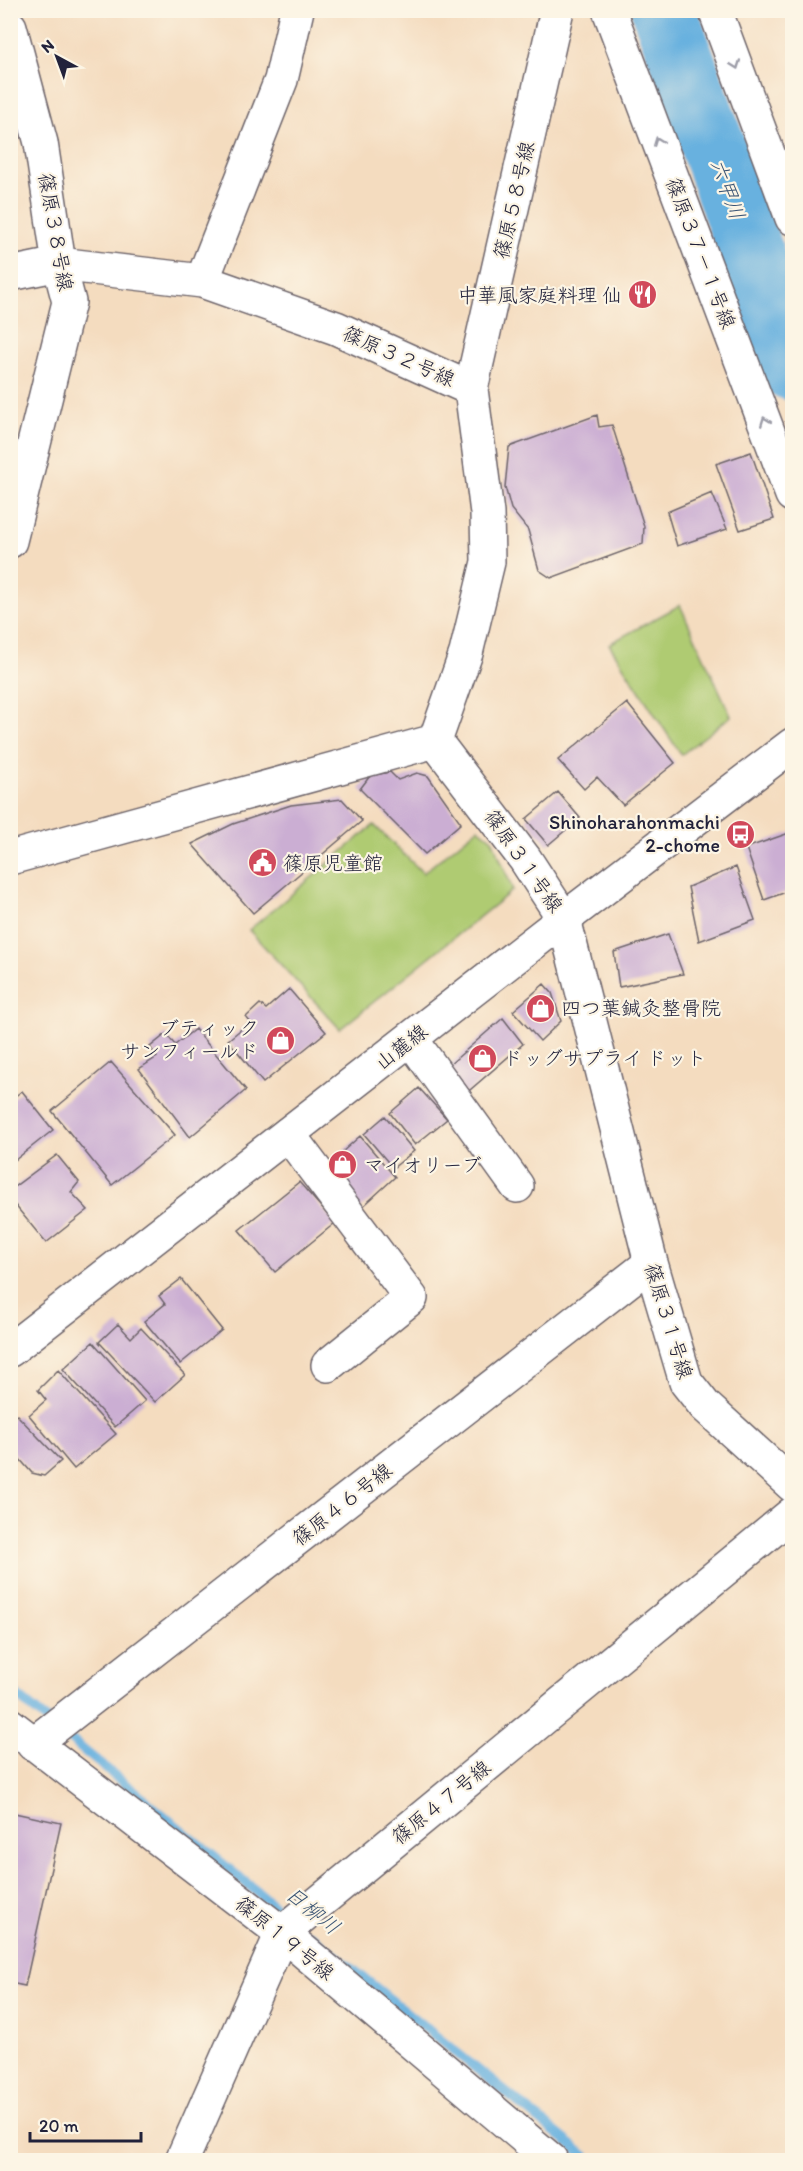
<svg xmlns="http://www.w3.org/2000/svg" width="803" height="2171" font-family="Itim,'Klee One',sans-serif">
  <rect width="100%" height="100%" fill="#fcf5e5"/>
  <filter id="ink" filterUnits="userSpaceOnUse"><feTurbulence type="fractalNoise" baseFrequency=".0167" numOctaves="2"/><feDisplacementMap in="SourceGraphic" scale="12" xChannelSelector="R" yChannelSelector="G"/><feConvolveMatrix kernelMatrix="1 2 1 2 8 2 1 2 1" color-interpolation-filters="sRGB"/></filter>
  <filter id="wash" filterUnits="userSpaceOnUse"><feTurbulence type="fractalNoise" baseFrequency=".008" numOctaves="4" result="noise"/><feDisplacementMap in="SourceGraphic" scale="24" xChannelSelector="R" yChannelSelector="G"/><feGaussianBlur stdDeviation="1.35" result="paint"/><feColorMatrix in="noise" values="0 0 0 0 0 0 0 0 0 0 0 0 0 0 0 0 0 1.4 0 .05"/><feComposite in="paint" operator="in"/></filter>
  <g filter="url(#wash)">
    <rect width="100%" height="100%" fill="#f4dcbf"/>
    <path fill="#afcb72" stroke="#687656" stroke-width="1.5" d="M680,605L731,716L681,755L609,644Z
      M374,825L423,873L478,828L492,839L513,890L340,1029L249,930Z"/>
    <g fill="none" stroke-linecap="round" stroke-linejoin="round">
      <path stroke="#67b1df" stroke-width="10" d="M10,1690L284,1914
        M310,1935L590,2160"/>
      <path stroke="#67b1df" stroke-width="66" d="M664,10L792,368"/>
    </g>
    <g id="blocks">
      <path fill="#cbaed3" d="M597,415L599,427L612,425L644,526L643,544L551,578L539,570L528,530L511,509L505,487L509,447Z
        M751,452L774,519L740,530L716,464Z
        M712,493L727,529L677,546L667,512Z
        M627,703L675,763L623,805L597,777L584,789L558,760Z
        M390,772L398,780L417,773L428,776L461,823L425,854L360,789L370,776Z
        M558,792L580,818L548,845L526,819Z
        M342,799L362,821L253,913L192,844L233,824L291,805Z
        M792,832V890L764,900L746,848Z
        M736,867L755,920L699,941L688,887Z
        M668,934L683,974L619,987L614,952Z
        M544,984L552,993L561,1021L540,1041L513,1011Z
        M289,989L326,1032L263,1083L228,1040L250,1022L246,1017L260,1004L266,1009Z
        M503,1018L523,1044L463,1096L441,1072Z
        M195,1029L246,1090L190,1137L139,1069L157,1057L150,1047L166,1034L175,1045Z
        M111,1062L175,1135L112,1185L52,1111Z
        M419,1088L447,1119L415,1145L390,1113Z
        M22,1091L53,1130L10,1164V1100Z
        M385,1116L414,1151L393,1168L364,1134Z
        M360,1136L395,1177L357,1212L323,1169Z
        M57,1155L79,1182L71,1192L88,1210L46,1243L10,1199V1190Z
        M299,1182L335,1223L275,1272L239,1230Z
        M181,1279L222,1330L180,1364L144,1321L165,1304L159,1296Z
        M118,1324L131,1338L141,1328L185,1375L155,1402L99,1342Z
        M93,1342L145,1401L115,1427L63,1369Z
        M58,1370L116,1434L74,1469L29,1415L46,1400L38,1390Z
        M17,1415L61,1461L44,1476L32,1473L10,1448V1420Z
        M10,1812L61,1823L25,1986L10,1983Z"/>
    </g>
  </g>
  <g filter="url(#ink)">
    <use href="#blocks" fill-opacity="0" stroke="#6c6369" stroke-width="1.5"/>
    <g fill="none" stroke-linecap="round" stroke-linejoin="round">
      <defs>
        <path id="minor" d="M609,10L792,495
          M715,10L792,218
          M10,27L41,143L59,264L69,302L10,541
          M10,274L59,264L202,281L336,328L471,389L487,513L488,562L466,653L435,741
          M202,281L281,80L297,10
          M471,389L557,10
          M435,741L525,859L564,919L651,1263L686,1382L705,1406L792,1485
          M10,858L435,741
          M411,1039L517,1186
          M288,1134L411,1298L328,1365
          M10,1725L282,1933L551,2160
          M33,1744L651,1263
          M182,2160L282,1933L792,1514"/>
        <path id="major" d="M10,1350L564,919L792,745"/>
      </defs>
      <use href="#minor" stroke="#6c6369" stroke-width="36"/>
      <use href="#major" stroke="#6c6369" stroke-width="36"/>
      <use href="#minor" stroke="#fff" stroke-width="33"/>
      <use href="#major" stroke="#fff" stroke-width="33"/>
    </g>
    <defs><path id="oneway-chevron" d="M-2-3.5L2.5 0L-2 3.5" fill="none" stroke-width="1.6" stroke-linecap="round" stroke-linejoin="round" transform="scale(1.5)"/></defs>
    <g stroke="#9c9ca7">
      <use href="#oneway-chevron" transform="translate(736 65) rotate(70)"/>
      <use href="#oneway-chevron" transform="translate(658 141) rotate(-111)"/>
      <use href="#oneway-chevron" transform="translate(765 421) rotate(-111)"/>
    </g>
  </g>
  <defs>
    <symbol id="restaurant-disc" viewBox="-11 -11 22 22"><circle r="9.5" fill="#d1495b" stroke="#fcf5e5"/><path d="M-5-6h1v4h1v-4h1v4h1v-4h1v5L-1.5 .5V6h-2V.5L-5-1ZM5-6V6H3V1.5H1.5Q1.5-4 5-6Z" fill="#fff"/></symbol>
    <symbol id="bus-disc" viewBox="-11 -11 22 22"><circle r="9.5" fill="#d1495b" stroke="#fcf5e5"/><path d="M-5-6H5V4H4V6H2V4H-2V6H-4V4H-5ZM-3.5-4V0h7V-4ZM-3.5 1.2v1.5H-2V1.2ZM2 1.2v1.5H3.5V1.2Z" fill="#fff"/></symbol>
    <symbol id="civic-disc" viewBox="-11 -11 22 22"><circle r="9.5" fill="#d1495b" stroke="#fcf5e5"/><path d="M-.6-6.5H3V-4.5H.6V-3L4-1V1h2V6H-6V1h2V-1L-.6-3ZM-1.2 2.5V6h2.4V2.5Z" fill="#fff"/></symbol>
    <symbol id="shop-disc" viewBox="-11 -11 22 22"><circle r="9.5" fill="#d1495b" stroke="#fcf5e5"/><path d="M-5-2.5h2.3a2.7 3.5 0 0 1 5.4 0H5L5.5 6h-11ZM-1.5-2.5h3a1.5 2.3 0 0 0-3 0Z" fill="#fff"/></symbol>
  </defs>
  <g fill-rule="evenodd">
    <use href="#restaurant-disc" x="626" y="278" width="33" height="33"/>
    <use href="#bus-disc" x="724" y="818" width="33" height="33"/>
    <use href="#civic-disc" x="246" y="846" width="33" height="33"/>
    <use href="#shop-disc" x="524" y="992" width="33" height="33"/>
    <use href="#shop-disc" x="264" y="1024" width="33" height="33"/>
    <use href="#shop-disc" x="466" y="1042" width="33" height="33"/>
    <use href="#shop-disc" x="326" y="1148" width="33" height="33"/>
  </g>
  <g text-anchor="middle" dominant-baseline="central" stroke-width="4.5" stroke-linejoin="round" paint-order="stroke">
    <g font-size="20" fill="#22223b" stroke="#fcf5e5">
      <text transform="translate(514 200) rotate(-77)">篠原５８号線</text>
      <text transform="translate(56 232) rotate(80)">篠原３８号線</text>
      <text transform="translate(701 253) rotate(69)">篠原３７－１号線</text>
      <text transform="translate(399 356) rotate(24)">篠原３２号線</text>
      <text transform="translate(524 861) rotate(55)">篠原３１号線</text>
      <text transform="translate(401 1047) rotate(-38)">山麓線</text>
      <text transform="translate(669 1321) rotate(73)">篠原３１号線</text>
      <text transform="translate(342 1504) rotate(-38)">篠原４６号線</text>
      <text transform="translate(441 1802) rotate(-39)">篠原４７号線</text>
      <text transform="translate(285 1938) rotate(39)">篠原１９号線</text>
    </g>
    <g font-size="20" fill="#22223b" stroke="#fcf5e5" text-anchor="start">
      <text x="622" y="295" text-anchor="end">中華風家庭料理 仙</text>
      <text x="720" y="822" text-anchor="end">Shinoharahonmachi<tspan x="720" dy="23">2-chome</tspan></text>
      <text x="283" y="863">篠原児童館</text>
      <text x="561" y="1008">四つ葉鍼灸整骨院</text>
      <text x="259" y="1028" text-anchor="end">ブティック<tspan x="259" dy="23">サンフィールド</tspan></text>
      <text x="503" y="1058">ドッグサプライ ドット</text>
      <text x="364" y="1165">マイオリーブ</text>
    </g>
    <g font-size="21" font-style="italic" fill="#3a5474" stroke="#fcf5e5">
      <text transform="translate(728 189) rotate(70)">六甲川</text>
      <text transform="translate(313 1910) rotate(39)">日柳川</text>
    </g>
  </g>
  <rect width="803" height="2171" fill="none" stroke="#fcf5e5" stroke-width="36"/>
  <g transform="translate(57 57) rotate(319)" stroke="#fcf5e5" stroke-width="4.5" paint-order="stroke">
  <path d="M0-4.5L10 22L0 15L-10 22Z" fill="#22223b"/>
  <text y="-9" font-size="16" font-weight="bold" text-anchor="middle" fill="#22223b">N</text>
  </g>
  <path d="M30 2132v9h111v-9" fill="none" stroke="#22223b" stroke-width="3"/>
  <text x="39" y="2132" font-size="18" fill="#22223b" stroke="#fcf5e5" stroke-width="4.5" paint-order="stroke">20 m</text>
</svg>
